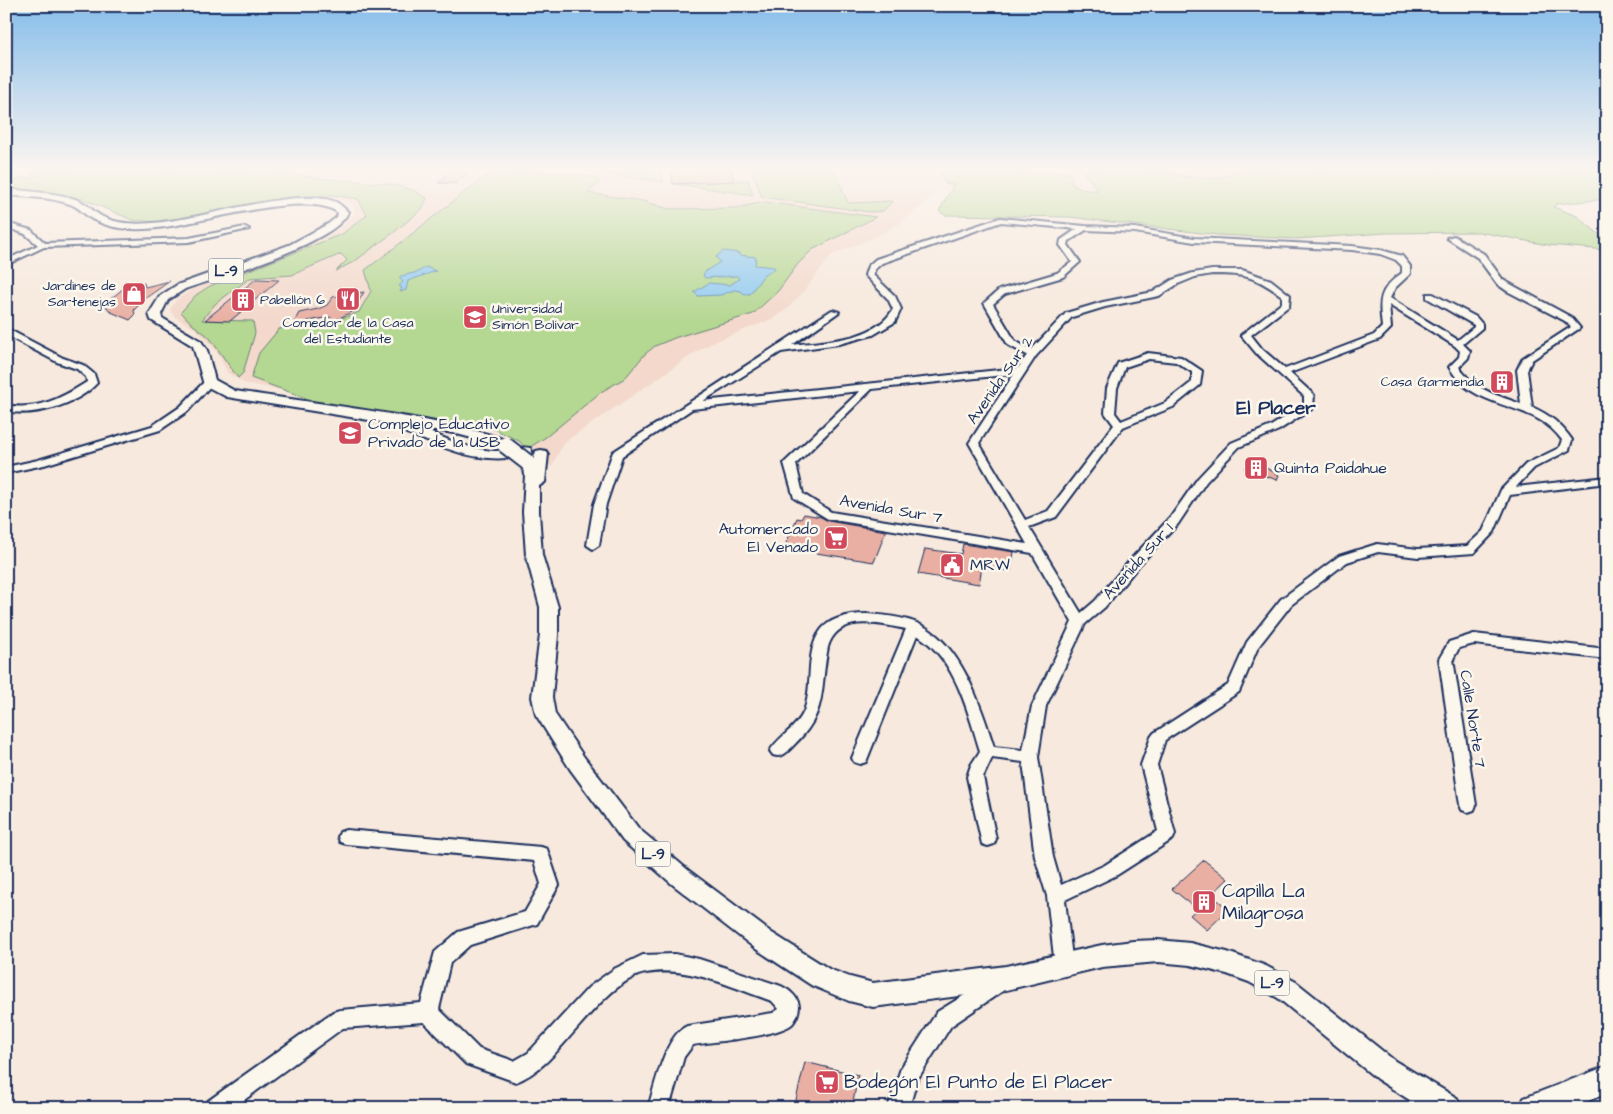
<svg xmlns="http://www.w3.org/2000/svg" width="1613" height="1114" font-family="'Architects Daughter',sans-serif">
  <rect width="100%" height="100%" fill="#f7e9dd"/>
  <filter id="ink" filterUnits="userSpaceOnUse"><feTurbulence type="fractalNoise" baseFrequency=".02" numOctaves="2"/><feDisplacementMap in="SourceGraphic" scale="10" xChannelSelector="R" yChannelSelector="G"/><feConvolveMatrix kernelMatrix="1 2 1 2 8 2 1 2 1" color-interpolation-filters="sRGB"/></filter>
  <g filter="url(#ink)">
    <path fill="#f3d8cb" d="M77,167H1441L1392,183L1013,193L942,189L899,224L881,234L832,255L804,291L787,309L772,319L716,341L699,350L566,441L558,453L552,467L533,449L514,436L496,429L244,383L228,373L216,351L197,330L174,316L170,310L176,300L195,288L288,254L323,239L340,228L354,214V206L348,202L329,197H306L190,219L158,220L112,208Z"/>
    <path fill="#b4d792" stroke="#688378" d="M43,167H176L217,169L261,167L317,178L390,184L413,190L427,198L422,209L393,233L355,261L336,271L347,260L341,254L292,275L250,278L215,304L202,320L253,321L255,333L243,373L238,378L209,337L192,324L181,312L196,295L210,286L342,234L367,215L358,199L333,195L292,197L207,215L159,222L132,220L83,199L22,192L6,187L22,177L31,178L39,175L28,174Z
      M606,167H661L663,182L600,173Z
      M751,167H833L848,203L893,201L883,211L870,212L762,197Z
      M937,167H1007L1031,174L1060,171L1070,174L1073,185C1081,190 1089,191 1098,190L1079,167H1145L1187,177L1219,178L1237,172L1235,167H1607V199L1557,204L1553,207L1577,216L1607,241V250L1548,245L1479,232L1386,233L1296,239L1218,235L1069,217L945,215L939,211L954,185L946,183Z
      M498,168L580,175L597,178L599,183L588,193L643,201L669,209L736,208L764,202L876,217L812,250L798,264L778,291L753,314L677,337L655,346L645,354L625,378L601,392L546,437L527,449L519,441L492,428L330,407L251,378L259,353L279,329L334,321L359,312L371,291L365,270C410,237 452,200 498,168Z
      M748,180L753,195L676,184Z"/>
    <path fill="#91cbf0" stroke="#628db6" d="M723,251L739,253V255L756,257L755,265L774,267L775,269L763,276L750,294H744L741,291L734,290L721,295L698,296L694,292L709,283L730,285L739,279L737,276L705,278L703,275L706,271L720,262L716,257Z
      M426,267L436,271L408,281L406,290L400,292L402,288L399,286L403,282L399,278L401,276L418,272Z"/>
    <path fill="#e9afa2" stroke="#1b2f5e" d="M455,167H473L457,183H438Z
      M671,167H731L734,181L673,184Z
      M256,279L279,280L230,321L205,320Z
      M170,281L146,298L134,310L135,315L130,320L111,312L104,304L124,288L144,283L145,287Z
      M364,292L353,311L334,321L330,317L293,324L299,313L318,309L327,305L333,297Z
      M1257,463L1279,475L1277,480L1244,468Z
      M804,514L821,517L828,521L886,531L874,562L784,548L797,518L801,519Z
      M963,544L1014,552L1011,571L982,567L979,584L918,574L925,549L961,554Z
      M1204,860L1228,879L1211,895L1229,909L1207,930L1190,915L1197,909L1172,889Z
      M805,1062L858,1075L852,1108H794Z"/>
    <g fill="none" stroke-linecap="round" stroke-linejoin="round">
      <defs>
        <path id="minor" d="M1000,218L1085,226L1135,228L1194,238L1352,246L1381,250L1402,256L1410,266V274L1395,288L1390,298L1458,340L1474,327V325L1427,298V294H1433L1476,317L1482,324V328L1463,344L1470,351L1468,358L1459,367C1474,390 1497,395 1521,404L1517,370L1523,358L1571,327L1565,321L1507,291L1497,284L1478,258L1447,238L1454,236L1484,254L1503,280L1571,317L1580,328L1532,360L1527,370L1532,407C1550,415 1561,424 1572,440L1569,450L1534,468L1516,487L1607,477V483L1510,495L1494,532L1474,553L1418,557L1378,552L1347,562L1291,605L1258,647L1239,692L1165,740L1157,765L1175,834L1173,839L1117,875L1065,900L1073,966L1071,972L1064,975L1057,972L1055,966L1047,896L1035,857L1023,762L992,758L983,777L996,839L994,844L988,846L982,844L967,777L971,765L980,751C968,712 955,658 917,635L866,762L860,764L854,762L852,758L906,629C880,624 838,613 828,647C819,692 829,712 792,747C786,753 782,758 773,755L770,751C779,736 797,728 804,711C814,685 804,653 821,630C831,617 852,614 867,614C883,615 904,617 919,624C961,643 981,706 994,747L1023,750L1032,706L1072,622L1032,553L828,519L794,498L784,463L860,391L692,409L622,456L606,504L599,545L593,549L587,545L594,504L613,452L832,310L839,312L792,345C824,341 876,341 893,309L888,299L865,275L868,266L876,259ZM1001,222L1077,229L1061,240L1060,245L1072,262L1057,273L999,290L984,303L1008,345L1027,355L1018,368L703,401L781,352L839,344L873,335L895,322L901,309L895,296L873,275L875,269L882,263ZM1086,230L1135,232L1194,242L1352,250L1380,254L1396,260L1402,266V273C1378,290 1379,300 1382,327L1374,335L1285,369L1262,349L1251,335L1289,306L1290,295L1271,280L1242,270H1212L1193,273L1172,280L1153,292L1103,302L1066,313L1031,350L1015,341L993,304L1005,294L1063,277L1080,262L1068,245L1069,241ZM1212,274C1245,274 1255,276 1282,296V303L1241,335L1256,353L1304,396V405L1271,426L1231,443L1198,478L1170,518L1132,558L1095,601L1081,613L1029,527L1056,517L1123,427L1173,407L1200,385L1202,371L1181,357L1148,353L1118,363L1107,388L1105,413L1114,425L1048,511L1025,520L979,443L1036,356L1072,317L1105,307L1159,296L1178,284L1195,277ZM1389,305L1455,346L1460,351L1459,357L1449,367C1455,376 1460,384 1470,390C1501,410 1539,408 1562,440L1559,448L1526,464L1501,490L1483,531L1467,546L1418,549L1377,544L1339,556L1281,599L1247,642L1228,685L1154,733L1151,737L1141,765L1158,831L1105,865L1061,885L1053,857L1038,757L1046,706L1085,624L1105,607L1140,564L1178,524L1206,482L1239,447L1279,430L1313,408L1314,395L1290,373L1380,339L1391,328ZM1149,359L1176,362L1192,372V382L1165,403L1121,421L1115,413L1117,388L1125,367ZM1014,374L969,443L1027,544L831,512L803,494L796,464L872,389Z
          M6,223L31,230L45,243L189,238L245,227L249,229L189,242L44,247L6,265V260L38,245L25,234L6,227Z
          M6,328L63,358L83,365L94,374L97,383C77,405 34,417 6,411V405C37,411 62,398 87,382L86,377L77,369L57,362L6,335Z
          M209,379L214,382L188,411L160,430L44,465L6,473V467L38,460L152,426L180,407L206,380Z
          M1474,634L1607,649V659L1474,644L1459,648L1453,659L1476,805L1474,810L1468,812L1462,810L1460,805L1439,659L1449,642Z
          M346,830L541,847L547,849L559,885L537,924L470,945L450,963L439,1009L479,1049L514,1061L528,1053L589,987L614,969L643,955L675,954L699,959L778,985C787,988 798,996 799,1006C799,1012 796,1020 792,1024C776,1037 715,1041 693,1045L684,1057L669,1108H648C655,1086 665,1035 687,1026L773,1013L779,1009L772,1001C733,988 688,965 646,973C620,977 590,1014 573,1033C556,1052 541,1072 516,1082L466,1064L424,1022L343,1028L233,1108H205L208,1101L333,1012L340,1010L421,1003L435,952L458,932L525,912L541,884L534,861L346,844L340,842L338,837L340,832Z
          M997,975L1004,978L1007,984L1004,990L951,1026L917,1080L909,1108H888L901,1068L937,1012Z"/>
        <path id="major" d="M6,189C30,192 55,192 78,200C88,204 94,213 103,217C127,228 157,223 182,219C220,213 302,188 336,202C340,204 345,209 348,212C338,242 217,278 185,289L168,300L161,314L162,318L201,341L207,350L215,380L235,391C274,397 498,425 512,445L505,449L487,442L453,433L417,427C442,437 468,450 495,451C507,452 519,445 530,448L532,451L530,454C482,467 448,449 404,432L402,429L406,426L227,397L204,385L193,346L151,320L149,314L160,296L177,285L289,245L328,224L337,217L338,213C310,190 207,221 171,226C146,230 119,232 96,221C86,217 80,207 70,204C50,197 27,197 6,195Z
          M541,450L546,451L548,454L545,482L539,486V512L542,555L558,607V635L552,697L555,714L584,757L639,829L688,870L772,933L829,969L850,977L873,983L1006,966L1102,945L1133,941L1158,940L1190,943L1227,952L1266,966L1296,982L1395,1061L1457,1098L1461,1108H1422L1377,1079L1278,998L1249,982L1227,974L1190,965L1158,962L1102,967L1006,990L873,1007L849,1001L811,985L756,949L672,884L623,841L570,769L536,715L532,697L540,635V607L526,555L523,512L525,474L520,462L522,459L527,458L533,461L536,451Z
          M1607,1066V1093L1572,1108H1520L1524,1098Z"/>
      </defs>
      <use href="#minor" stroke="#1b2f5e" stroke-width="4"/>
      <use href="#major" stroke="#1b2f5e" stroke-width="4"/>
      <use href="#minor" fill="#fbf7ec" fill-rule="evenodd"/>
      <use href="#major" fill="#fbf7ec" fill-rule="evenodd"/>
      <defs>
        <path id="major-bridge" d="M505,445L527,462"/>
      </defs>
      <use href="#major-bridge" stroke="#1b2f5e" stroke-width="19" stroke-linecap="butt"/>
      <use href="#major-bridge" stroke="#fbf7ec" stroke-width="15"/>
    </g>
  </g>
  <linearGradient id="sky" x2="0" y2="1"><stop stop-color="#85bdeb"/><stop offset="0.52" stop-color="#fbf5f0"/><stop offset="1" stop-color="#fbf5f0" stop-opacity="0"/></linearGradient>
  <rect width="1613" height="323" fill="url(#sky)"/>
  <defs>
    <symbol id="shop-square" viewBox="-11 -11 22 22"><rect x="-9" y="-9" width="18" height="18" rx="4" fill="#d1495b" stroke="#fbf7ec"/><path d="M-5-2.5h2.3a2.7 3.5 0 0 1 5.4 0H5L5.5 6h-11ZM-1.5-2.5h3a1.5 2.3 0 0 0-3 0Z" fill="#fff"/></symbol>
    <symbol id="restaurant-square" viewBox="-11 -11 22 22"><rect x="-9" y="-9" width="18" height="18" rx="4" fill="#d1495b" stroke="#fbf7ec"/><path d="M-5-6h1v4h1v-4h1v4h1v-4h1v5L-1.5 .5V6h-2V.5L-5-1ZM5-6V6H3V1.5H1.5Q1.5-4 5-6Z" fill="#fff"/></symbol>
    <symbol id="building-square" viewBox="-11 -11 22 22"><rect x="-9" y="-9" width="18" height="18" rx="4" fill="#d1495b" stroke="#fbf7ec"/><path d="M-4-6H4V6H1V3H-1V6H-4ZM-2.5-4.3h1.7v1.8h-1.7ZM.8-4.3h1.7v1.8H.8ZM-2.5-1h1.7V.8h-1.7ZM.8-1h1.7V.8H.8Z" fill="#fff"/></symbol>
    <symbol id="university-square" viewBox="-11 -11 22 22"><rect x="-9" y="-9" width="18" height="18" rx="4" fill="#d1495b" stroke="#fbf7ec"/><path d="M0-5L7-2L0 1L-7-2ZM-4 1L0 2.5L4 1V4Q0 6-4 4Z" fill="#fff"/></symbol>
    <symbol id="school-square" viewBox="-11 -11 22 22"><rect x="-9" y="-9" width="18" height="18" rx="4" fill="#d1495b" stroke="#fbf7ec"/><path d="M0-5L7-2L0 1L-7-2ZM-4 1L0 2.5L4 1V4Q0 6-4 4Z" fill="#fff"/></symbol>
    <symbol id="supermarket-square" viewBox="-11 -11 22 22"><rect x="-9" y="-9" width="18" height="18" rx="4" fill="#d1495b" stroke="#fbf7ec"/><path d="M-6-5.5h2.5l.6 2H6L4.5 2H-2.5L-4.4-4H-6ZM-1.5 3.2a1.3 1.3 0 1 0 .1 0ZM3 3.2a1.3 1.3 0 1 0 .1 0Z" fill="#fff"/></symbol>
    <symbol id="civic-square" viewBox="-11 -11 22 22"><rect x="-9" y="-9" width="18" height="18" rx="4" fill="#d1495b" stroke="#fbf7ec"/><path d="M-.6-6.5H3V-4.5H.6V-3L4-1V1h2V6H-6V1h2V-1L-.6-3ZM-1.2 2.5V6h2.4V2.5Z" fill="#fff"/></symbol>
  </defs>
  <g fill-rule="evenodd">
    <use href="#shop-square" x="120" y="280" width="28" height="28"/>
    <use href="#restaurant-square" x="334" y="285" width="28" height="28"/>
    <use href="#building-square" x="229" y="286" width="28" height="28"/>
    <use href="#university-square" x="461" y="303" width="28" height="28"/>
    <use href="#building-square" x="1488" y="368" width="28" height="28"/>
    <use href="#school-square" x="336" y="419" width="28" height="28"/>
    <use href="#building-square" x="1242" y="454" width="28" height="28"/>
    <use href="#supermarket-square" x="822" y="524" width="28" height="28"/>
    <use href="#civic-square" x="938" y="551" width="28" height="28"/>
    <use href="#building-square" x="1190" y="888" width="28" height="28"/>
    <use href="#supermarket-square" x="813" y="1068" width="28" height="28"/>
  </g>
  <g text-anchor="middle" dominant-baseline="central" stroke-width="5" stroke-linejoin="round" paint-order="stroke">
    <g font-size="14" fill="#1b2f5e" stroke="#fbf7ec" text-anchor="end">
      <text x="116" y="286">Jardines de<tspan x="116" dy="16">Sartenejas</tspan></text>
      <text x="260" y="300" text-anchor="start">Pabellón 6</text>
      <text x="492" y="309" text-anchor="start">Universidad<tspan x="492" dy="16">Simón Bolívar</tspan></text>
      <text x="348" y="323" text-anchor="middle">Comedor de la Casa<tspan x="348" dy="16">del Estudiante</tspan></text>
      <text x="1484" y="382">Casa Garmendia</text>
    </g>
    <g fill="#fbf7ec" stroke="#5e6b89" stroke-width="1">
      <rect x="208.5" y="258.5" width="35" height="25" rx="4"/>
      <rect x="635.5" y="841.5" width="35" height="25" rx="4"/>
      <rect x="1254.5" y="970.5" width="35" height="25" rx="4"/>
    </g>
    <g font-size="15" font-weight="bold" fill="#1b2f5e">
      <text x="226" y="271">L-9</text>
      <text x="653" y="854">L-9</text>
      <text x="1272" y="983">L-9</text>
    </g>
    <g font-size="16" fill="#1b2f5e" stroke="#fbf7ec">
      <text transform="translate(1000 380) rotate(-55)">Avenida Sur 2</text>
      <text transform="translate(891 509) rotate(10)">Avenida Sur 7</text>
      <text transform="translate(1138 561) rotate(-48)">Avenida Sur 1</text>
      <text transform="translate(1473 719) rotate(81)">Calle Norte 7</text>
    </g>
    <g font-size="16" fill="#1b2f5e" stroke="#fbf7ec" text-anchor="start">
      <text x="368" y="424">Complejo Educativo<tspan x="368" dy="18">Privado de la USB</tspan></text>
      <text x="1274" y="468">Quinta Paidahue</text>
      <text x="818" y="529" text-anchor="end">Automercado<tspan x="818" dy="18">El Venado</tspan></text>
      <text x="970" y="565">MRW</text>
    </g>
    <g font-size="19" font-weight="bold" fill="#1b2f5e" stroke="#fbf7ec">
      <text x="1276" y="408">El Placer</text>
    </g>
    <g font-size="19" fill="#1b2f5e" stroke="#fbf7ec" text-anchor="start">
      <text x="1222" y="891">Capilla La<tspan x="1222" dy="22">Milagrosa</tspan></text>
      <text x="844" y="1082">Bodegón El Punto de El Placer</text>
    </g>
  </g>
  <rect width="1613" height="1114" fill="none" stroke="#fbf7ec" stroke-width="25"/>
  <rect x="12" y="12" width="1588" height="1089" fill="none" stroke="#1b2f5e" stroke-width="2" filter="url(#ink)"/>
</svg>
